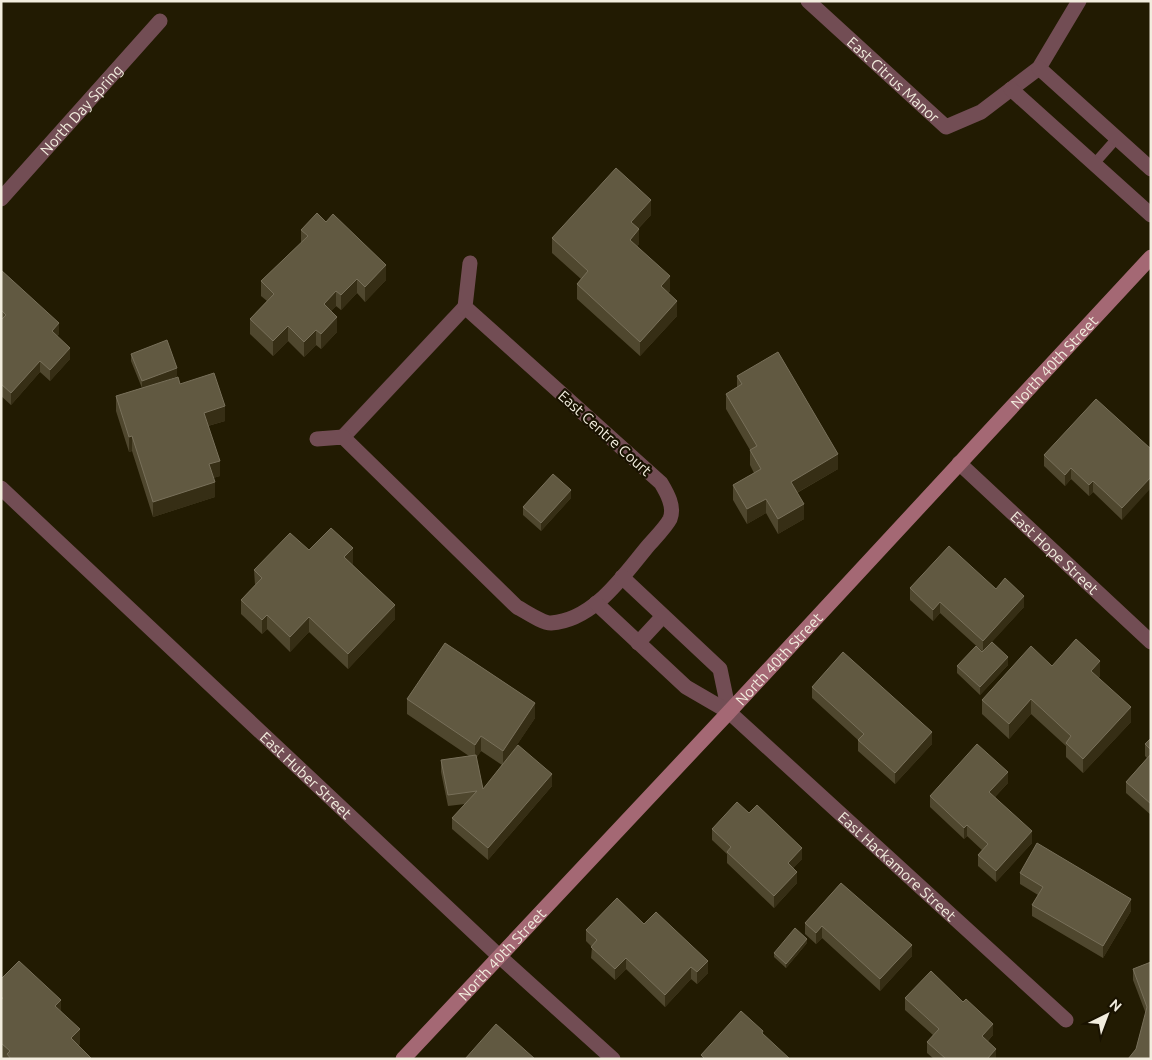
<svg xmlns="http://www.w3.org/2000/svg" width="1152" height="1060" font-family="Ubuntu,sans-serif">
  <rect width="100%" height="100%" fill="#221b02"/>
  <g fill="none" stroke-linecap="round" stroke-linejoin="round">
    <path stroke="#724d54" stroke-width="10" d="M1094,164L1117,138"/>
    <g stroke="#724d54" stroke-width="15">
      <path id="s1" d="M808,1L946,127L981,112L1039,68L1079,1"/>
      <path d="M1039,68L1151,169"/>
      <path d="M1011,89L1151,215"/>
      <path id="s2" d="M1,199L160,21"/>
      <path d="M343,437L465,307"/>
      <path d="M317,439L343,437L517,607C525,611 542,623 551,623C594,620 623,576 648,546C654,539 666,527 670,519C675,507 667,493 661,483L465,307L470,263"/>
      <path id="s3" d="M959,463L1151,642"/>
      <path id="s4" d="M1,488L499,956L613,1059"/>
      <path d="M622,577L720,669L729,712"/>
      <path id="s5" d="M596,603L686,687L729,712L1066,1020"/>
      <path d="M638,643L663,616"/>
    </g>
    <path stroke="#a46874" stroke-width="15" id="s6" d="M403,1059L729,712L1151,257"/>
  </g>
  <path fill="#4f472e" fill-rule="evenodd" d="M651,215L639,228V244L637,246L670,291L668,293L677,316L640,356L577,299V284L581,279L552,253V238Z
    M301,230L386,280L365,302L357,293L341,310L336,306L331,311L337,332L321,349L316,345L304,357L288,341L273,356L250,334V319L267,301L261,296V281L301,243Z
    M1,270L59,334L57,336L70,359L50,381L40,372L11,405L1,396Z
    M131,354L177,376L155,384H180L225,421L208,426L220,476L213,478L215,497L153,517L132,451L129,452L116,411V396L142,388L131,361Z
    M737,376L838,469L797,493L804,519L778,534L766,513L747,524L733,500V485L754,473L750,465V450L726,409V394L737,387Z
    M1151,449L1122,520L1093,492L1089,496L1071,479L1065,486L1044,466V455Z
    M571,498L541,531L523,515V507Z
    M309,550L353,563L352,564L395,619L348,669L309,632L290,652L267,629L262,634L241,614V600L255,585L254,570Z
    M910,588L996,589L1024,607L984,650L1008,665L980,695L957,673V666L983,652L940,613L933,621L910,600Z
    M1052,666L1100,676L1098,678L1131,722L1083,773L1066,757V746L1031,714L1009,739L982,714V700Z
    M812,687L932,744L895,784L858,751V740L812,698Z
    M407,699L535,718L510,755L552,786L488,860L452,829V818L465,804L448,806L441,772V760L469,756L407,714ZM481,751L502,765L483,789L476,758Z
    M1151,738V815L1126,793V782L1147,758L1145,756V744Z
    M1008,783L995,797L1032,843L996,882L978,866V855L982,850L967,836L964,839L930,807V796Z
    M749,813L802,859L793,868L797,883L774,908L727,863V854L712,840V829Z
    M1020,873L1131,911L1103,958L1032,916V905L1038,895L1020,884Z
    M841,883L912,956L880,991L822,938L816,944L805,934V923Z
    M644,924L708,973L697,984L691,979L665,1007L626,969L615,980L591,958L592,947L586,941V930Z
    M807,943L786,968L774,957V953Z
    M1151,962V1059L1136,1049L1146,1014L1133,980V969Z
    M1,979L61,1011L80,1044L78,1045L92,1059H2Z
    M905,998L993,1035L988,1041L996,1059H934L927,1053V1042L933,1035L905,1010Z"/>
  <path fill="#362e15" d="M651,200V215L631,236V222Z
    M639,229V244L630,254V240Z
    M386,265V280L365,302V287Z
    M670,276V291L661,301V286Z
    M357,279V293L341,310V295Z
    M336,291V306L324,319V304Z
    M677,301V316L640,356V342Z
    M337,317V332L321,349V334Z
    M59,323V334L52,342V331Z
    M288,326V341L273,356V341Z
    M316,330V345L304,357V342Z
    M70,348V359L50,381V370Z
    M40,361V372L11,405V393Z
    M177,368V376L142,389V381Z
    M225,406V421L204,427V413Z
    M132,436V451L129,452V437Z
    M838,454V469L791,496V482Z
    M220,461V476L209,479V464Z
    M1071,468V479L1065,486V475Z
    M1151,477V488L1122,520V508Z
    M1093,481V492L1089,496V485Z
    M215,482V497L153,517V502Z
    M571,490V498L541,531V523Z
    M766,499V513L747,524V509Z
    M804,504V519L778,534V519Z
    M353,548V563L344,572V557Z
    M1024,596V607L983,652V641Z
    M940,602V613L933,621V610Z
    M395,605V619L348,669V654Z
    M267,615V629L262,634V620Z
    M309,617V632L290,652V637Z
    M1008,657V665L980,695V687Z
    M1100,661V676L1091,686V671Z
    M1031,699V714L1009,739V724Z
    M535,703V718L503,766V751Z
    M1131,707V722L1083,773V759Z
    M932,732V744L895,784V773Z
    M481,736V751L475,760V745Z
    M1008,772V783L989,803V792Z
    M552,774V786L488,860V848Z
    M967,825V836L964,839V828Z
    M1032,831V843L996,882V871Z
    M802,848V859L788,874V863Z
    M797,872V883L774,908V896Z
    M1131,899V911L1103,958V946Z
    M822,926V938L816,944V933Z
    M807,939V943L786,968V964Z
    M912,945V956L880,991V979Z
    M626,958V969L615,980V969Z
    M708,961V973L697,984V972Z
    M691,967V979L665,1007V995Z
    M61,1000V1015L55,1006Z
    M993,1024V1035L982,1047V1036Z
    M80,1029V1044L71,1053V1038Z
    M996,1049V1059H987Z"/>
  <path fill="#615941" stroke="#78705a" d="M616,168L651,200L631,222L639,229L630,240L670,276L661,286L677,301L640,342L577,284L588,271L552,238Z
    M317,213L326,222L333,214L386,265L365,287L357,279L341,295L336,291L324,304L337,317L321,334L316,330L304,342L288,326L273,341L250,319L274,294L261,281L308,236L301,230Z
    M1,270L59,323L52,331L70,348L50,370L40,361L11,393L1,384V320L6,315L1,310Z
    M167,340L177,368L142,381L131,354Z
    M778,352L838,454L791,482L804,504L778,519L766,499L747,509L733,485L761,469L750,450L757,446L726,394L742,384L737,376Z
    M214,373L225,406L204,413L220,461L209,464L215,482L153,502L132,436L129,437L116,396L178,377L180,384Z
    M1096,399L1151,449V477L1122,508L1093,481L1089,485L1071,468L1065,475L1044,455Z
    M553,474L571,490L541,523L523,507Z
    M331,528L353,548L344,557L395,605L348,654L309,617L290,637L267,615L262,620L241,600L262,578L254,570L290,533L309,550Z
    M949,546L996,589L1005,578L1024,596L983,641L940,602L933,610L910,588Z
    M1076,639L1100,661L1091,671L1131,707L1083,759L1066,743L1071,736L1031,699L1009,724L982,700L1031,646L1052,666Z
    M992,642L1008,657L980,687L957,666L976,646L982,652Z
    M445,643L535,703L503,751L481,736L475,745L407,699Z
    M843,652L932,732L895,773L858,740L864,734L812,687Z
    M1151,738V750L1145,744Z
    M977,744L1008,772L989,792L1032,831L996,871L978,855L988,844L967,825L964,828L930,796Z
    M518,745L552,774L488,848L452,818L477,791L448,795L441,760L476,755L483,789Z
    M1151,754V804L1126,782Z
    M737,802L749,813L757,805L802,848L788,863L797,872L774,896L727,852L731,847L712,829Z
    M1037,843L1131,899L1103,946L1032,905L1043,887L1020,873Z
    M841,883L912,945L880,979L822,926L816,933L805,923Z
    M617,898L644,924L656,912L708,961L697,972L691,967L665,995L626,958L615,969L591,947L597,940L586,930Z
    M795,928L807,939L786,964L774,953Z
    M19,961L61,1000L55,1006L80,1029L71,1038L92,1059H11L7,1054L10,1051L1,1043V1000L3,998L1,997V979Z
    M1151,962V1059H1128L1136,1049L1147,1007L1133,969Z
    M931,971L963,1002L966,999L993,1024L982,1036L996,1049L987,1059H946L927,1042L939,1029L905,998Z
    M741,1011L763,1031L762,1033L790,1059H705L701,1055Z
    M496,1024L535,1059H465Z"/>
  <g text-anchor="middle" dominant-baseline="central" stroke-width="4.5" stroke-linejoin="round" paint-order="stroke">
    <g font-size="15" fill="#f2edde" stroke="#191200">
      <text stroke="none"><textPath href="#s1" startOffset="116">East Citrus Manor</textPath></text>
      <text stroke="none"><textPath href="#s2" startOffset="120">North Day Spring</textPath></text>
      <text stroke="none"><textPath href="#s6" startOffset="954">North 40th Street</textPath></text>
      <text transform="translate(605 433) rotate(42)">East Centre Court</text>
      <text stroke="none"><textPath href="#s3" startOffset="131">East Hope Street</textPath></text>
      <text stroke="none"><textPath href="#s6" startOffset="549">North 40th Street</textPath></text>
      <text stroke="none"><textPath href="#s4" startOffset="419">East Huber Street</textPath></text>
      <text stroke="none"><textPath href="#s5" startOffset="401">East Hackamore Street</textPath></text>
      <text stroke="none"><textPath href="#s6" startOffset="144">North 40th Street</textPath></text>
    </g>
  </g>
  <rect width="1152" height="1060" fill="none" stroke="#f2edde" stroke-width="5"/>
  <g transform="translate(1107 1015) rotate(42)" stroke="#191200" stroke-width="4" paint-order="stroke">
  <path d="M0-4L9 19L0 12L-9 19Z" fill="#f2edde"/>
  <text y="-8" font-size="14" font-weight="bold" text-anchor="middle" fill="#f2edde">N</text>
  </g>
</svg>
